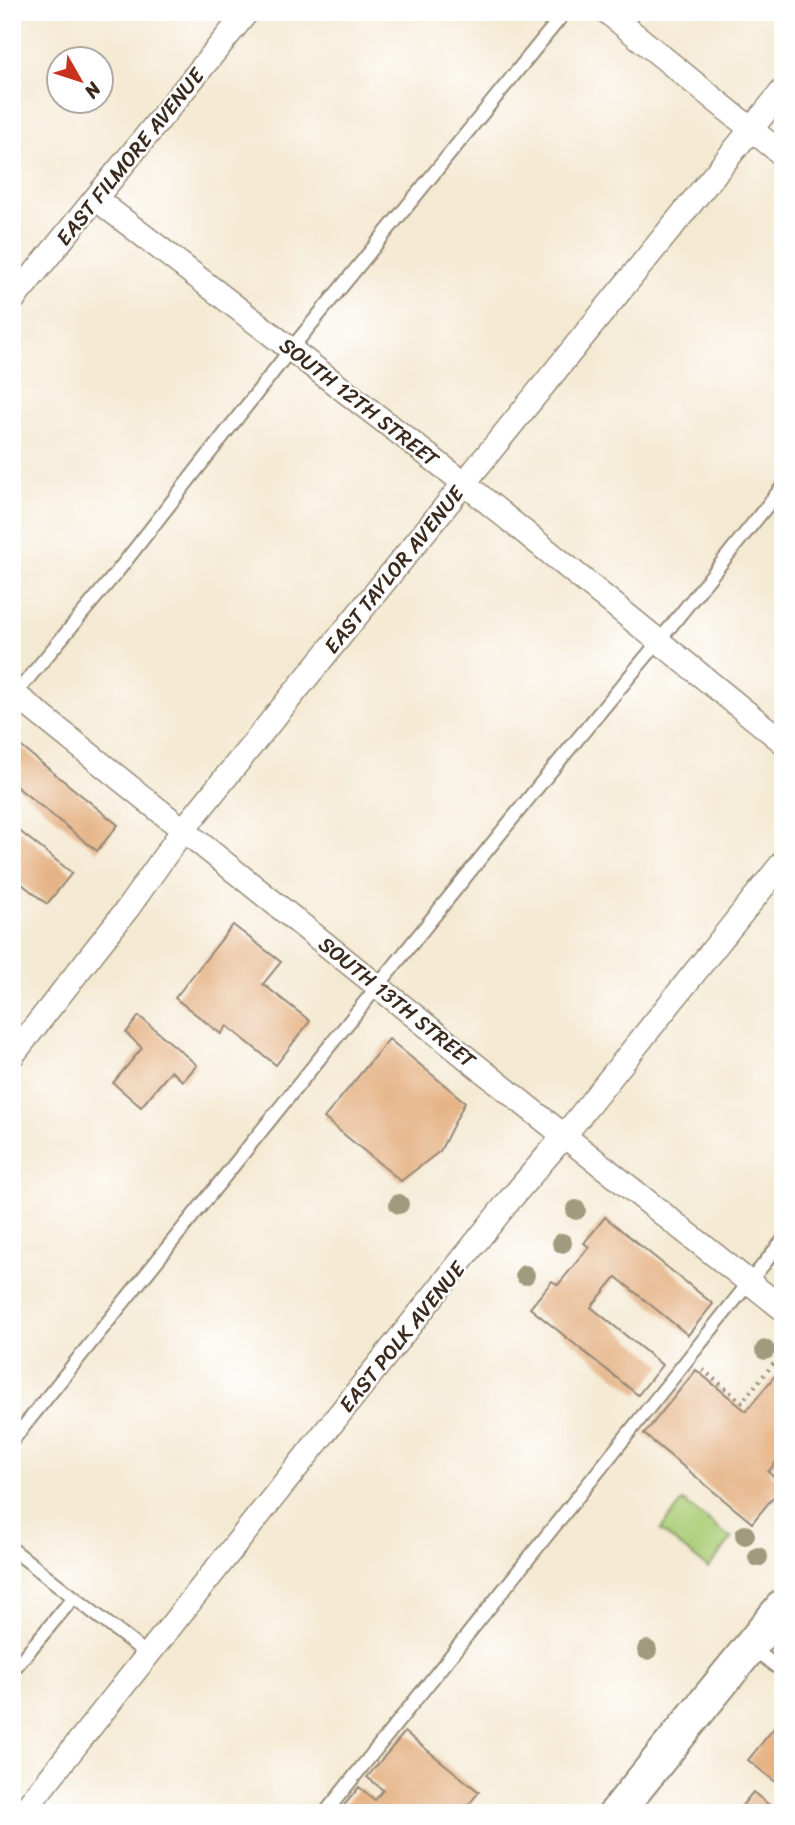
<svg xmlns="http://www.w3.org/2000/svg" width="795" height="1825" font-family="Sriracha,sans-serif">
  <rect width="100%" height="100%" fill="#fff"/>
  <filter id="ink" filterUnits="userSpaceOnUse"><feTurbulence type="fractalNoise" baseFrequency=".0143" numOctaves="2"/><feDisplacementMap in="SourceGraphic" scale="14" xChannelSelector="R" yChannelSelector="G"/><feConvolveMatrix kernelMatrix="1 2 1 2 8 2 1 2 1" color-interpolation-filters="sRGB"/></filter>
  <filter id="wash" filterUnits="userSpaceOnUse"><feTurbulence type="fractalNoise" baseFrequency=".00686" numOctaves="4" result="noise"/><feDisplacementMap in="SourceGraphic" scale="28" xChannelSelector="R" yChannelSelector="G"/><feGaussianBlur stdDeviation="1.57" result="paint"/><feColorMatrix in="noise" values="0 0 0 0 0 0 0 0 0 0 0 0 0 0 0 0 0 1.4 0 .05"/><feComposite in="paint" operator="in"/></filter>
  <g filter="url(#wash)">
    <rect width="100%" height="100%" fill="#f4e9d2"/>
    <path fill="#aace77" stroke="#727c4a" stroke-width="2" d="M683,1501L732,1539L708,1568L660,1530Z"/>
    <g id="blocks">
      <path fill="#e5b385" d="M18,744L118,825L97,851L12,783V752Z
        M12,825L72,873L47,904L12,876Z
        M233,925L281,962L263,984L310,1021L276,1065L227,1026L221,1034L175,998Z
        M139,1016L197,1065L183,1081L171,1071L141,1107L113,1083L142,1048L126,1033Z
        M389,1039L465,1102L440,1151L401,1181L324,1118Z
        M605,1217L713,1304L688,1335L616,1277L591,1307L662,1365L638,1395L530,1308L552,1281L558,1285L589,1247L584,1243Z
        M783,1366V1454L768,1472L783,1485L752,1523L644,1434L696,1370L746,1411Z
        M783,1717V1788L748,1760Z
        M405,1732L479,1792L462,1813H338L359,1787L375,1800L383,1790L367,1777Z
        M753,1792L779,1813H736Z"/>
    </g>
  </g>
  <g filter="url(#ink)">
    <use href="#blocks" fill-opacity="0" stroke="#988a78" stroke-width="2"/>
    <g fill="none" stroke-linecap="round" stroke-linejoin="round">
      <defs>
        <path id="service" d="M12,698L117,572L291,349L565,12
          M12,1441L541,783L659,641L783,486
          M12,1549L148,1655
          M753,1648L783,1672
          M12,1671L74,1597
          M325,1813L783,1240"/>
        <path id="minor" d="M607,12L783,155
          M96,199L464,483L783,742
          M12,301L247,12
          M12,692L524,1104L783,1309
          M12,1056L128,908L183,830L783,90
          M22,1813L508,1202L564,1136L783,862"/>
        <path id="secondary" d="M616,1813L783,1606"/>
      </defs>
      <use href="#service" stroke="#988a78" stroke-width="16"/>
      <use href="#minor" stroke="#988a78" stroke-width="26"/>
      <use href="#secondary" stroke="#988a78" stroke-width="37"/>
      <path stroke="#988a78" stroke-width="4.5" stroke-dasharray="2 5" stroke-linecap="butt" d="M703,1370L742,1402L783,1352
        M771,1499L783,1509"/>
      <use href="#service" stroke="#fff" stroke-width="12"/>
      <use href="#minor" stroke="#fff" stroke-width="23"/>
      <use href="#secondary" stroke="#fff" stroke-width="33"/>
    </g>
    <g fill="#a09b7e">
      <circle cx="399" cy="1204" r="10"/>
      <circle cx="576" cy="1210" r="10"/>
      <circle cx="562" cy="1243" r="10"/>
      <circle cx="525" cy="1275" r="10"/>
      <circle cx="765" cy="1350" r="10"/>
      <circle cx="745" cy="1535" r="10"/>
      <circle cx="758" cy="1557" r="10"/>
      <circle cx="647" cy="1650" r="10"/>
    </g>
  </g>
  <g text-anchor="middle" dominant-baseline="central" stroke-width="5" stroke-linejoin="round" paint-order="stroke">
    <g font-size="21" fill="#3b2a1e" stroke="#fff">
      <text transform="translate(130 157) rotate(-51)">EAST FILMORE AVENUE</text>
      <text transform="translate(359 402) rotate(38)">SOUTH 12TH STREET</text>
      <text transform="translate(394 570) rotate(-51)">EAST TAYLOR AVENUE</text>
      <text transform="translate(397 1002) rotate(39)">SOUTH 13TH STREET</text>
      <text transform="translate(402 1337) rotate(-51)">EAST POLK AVENUE</text>
    </g>
  </g>
  <rect width="795" height="1825" fill="none" stroke="#fff" stroke-width="42"/>
  <g transform="translate(80 80) rotate(129)"><circle r="33" fill="#ffffff" stroke="#b1aaa5" stroke-width="2"/>
  <path d="M0-5L12 26L0 18L-12 26Z" fill="#c8321e"/>
  <text y="-10" font-size="19" font-weight="bold" text-anchor="middle" fill="#3b2a1e">N</text>
  </g>
</svg>
